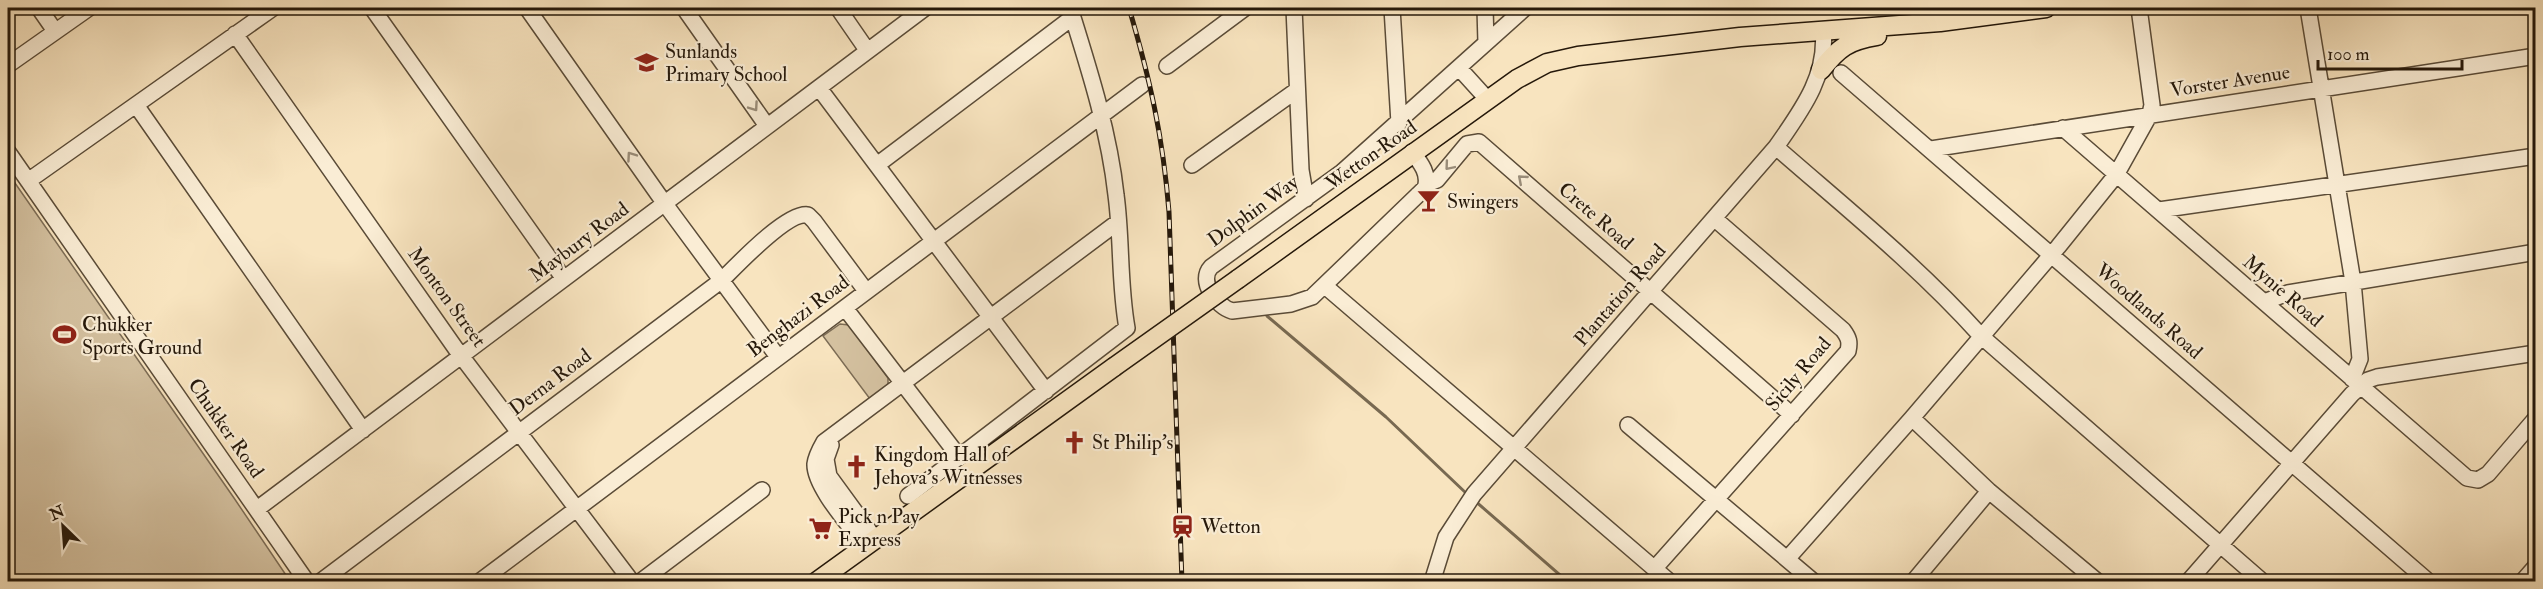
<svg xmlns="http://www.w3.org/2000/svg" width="2543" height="589" font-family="'IM FELL Double Pica',serif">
  <rect width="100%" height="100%" fill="#f8e4bf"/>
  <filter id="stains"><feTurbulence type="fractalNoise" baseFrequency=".00333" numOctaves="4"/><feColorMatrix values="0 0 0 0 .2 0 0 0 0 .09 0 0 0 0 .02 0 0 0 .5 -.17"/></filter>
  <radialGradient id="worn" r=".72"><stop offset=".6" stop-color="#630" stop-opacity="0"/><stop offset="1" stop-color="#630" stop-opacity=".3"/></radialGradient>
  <path fill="#d4c1a0" stroke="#7c6c55" stroke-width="1.5" d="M8,173L234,498L290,581H8Z
    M840,324L849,325L888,378V386L870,399L823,336Z"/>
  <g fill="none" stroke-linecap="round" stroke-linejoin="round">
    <path stroke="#786951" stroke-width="3" d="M1267,316L1386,417L1467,494
      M1474,500L1568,582"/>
    <defs>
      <path id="minor" d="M39,8L55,31
        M372,8L564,279
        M527,8L665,204L778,357
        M684,8L767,126
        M838,8L867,50
        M1294,8L1301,170L1306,199
        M1392,8L1399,123
        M1485,8L1486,43
        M2308,8L2353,282L2360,359L2352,379
        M235,34L456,349L632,582
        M8,65L89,8
        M1167,66L1245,8
        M1459,68L1488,100
        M1841,73L2429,582
        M819,88L1046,391
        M136,105L363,430
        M2063,128L2467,478L2478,480L2488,474L2536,418
        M1776,147C1847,209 1918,266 1981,336L2263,582
        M1931,149L2536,56
        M8,152L307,582
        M1412,152C1421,163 1430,175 1425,188L1312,297L1291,304L1232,311C1216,306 1198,281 1211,267L1342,172L1525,8
        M877,165L1073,17
        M1192,165L1297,90
        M28,181L273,8
        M1427,184L1437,180L1467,144L1479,142L1792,415
        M2159,210L2536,156
        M1325,286L1670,582
        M2264,302L2288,293L2536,252
        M845,308L960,458
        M1912,418L1989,491L2098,582
        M1628,425L1814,582
        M831,445L826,459L829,476L875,539
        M908,496L1127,328C1119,284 1122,239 1116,195C1109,131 1089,69 1070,8
        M257,509L925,8
        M865,546C852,528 814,487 815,464C816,456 820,449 824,442L1118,222
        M1788,558L1912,418L2058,247L2116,175L2150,114L2152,105L2139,8
        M1655,568L1848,351C1850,342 1849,338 1843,330L1715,219
        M320,582L722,280C737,265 788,211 808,215L814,221L866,291
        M479,582L1142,85
        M640,582L762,490
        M1432,582L1446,537L1474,494L1776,147C1801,111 1828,76 1823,30
        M1913,582L1989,491
        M2188,582L2352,394L2368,380L2377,377L2536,353
        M2522,582L2536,566"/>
      <path id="major" d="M1821,70C1839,47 1848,41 1877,36
        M1238,279L1517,79L1547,63L1578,56L1740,37L1940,22L2046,8
        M816,582L1114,367"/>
    </defs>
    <use href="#minor" stroke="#5a4b37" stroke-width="18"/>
    <use href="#major" stroke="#25180a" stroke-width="21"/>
    <use href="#minor" stroke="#faedd5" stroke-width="15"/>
    <use href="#major" stroke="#f8e4bf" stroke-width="18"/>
    <defs>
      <path id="rail" d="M1129,8C1150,79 1163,137 1169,212L1182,582"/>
    </defs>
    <use href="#rail" stroke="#25180a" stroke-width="5"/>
    <use href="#rail" stroke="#faedd5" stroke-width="3" stroke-dasharray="9" stroke-linecap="butt"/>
    <defs>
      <path id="major-bridge" d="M1114,367L1238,279"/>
    </defs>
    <use href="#major-bridge" stroke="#25180a" stroke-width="21" stroke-linecap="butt"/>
    <use href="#major-bridge" stroke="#f8e4bf" stroke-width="18"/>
  </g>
  <defs><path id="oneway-chevron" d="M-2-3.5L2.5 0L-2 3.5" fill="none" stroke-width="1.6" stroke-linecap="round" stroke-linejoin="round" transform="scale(1.5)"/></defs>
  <g stroke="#9a8d7a">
    <use href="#oneway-chevron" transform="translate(754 107) rotate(55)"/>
    <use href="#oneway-chevron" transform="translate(631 156) rotate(-125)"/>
    <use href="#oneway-chevron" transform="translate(1449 166) rotate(130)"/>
    <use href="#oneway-chevron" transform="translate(1522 179) rotate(-139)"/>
  </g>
  <defs>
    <symbol id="school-bare" viewBox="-9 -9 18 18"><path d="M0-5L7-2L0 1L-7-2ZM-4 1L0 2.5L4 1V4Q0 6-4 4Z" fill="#8f2418" stroke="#faedd5" stroke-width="2.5" paint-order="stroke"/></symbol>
    <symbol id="bar-bare" viewBox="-9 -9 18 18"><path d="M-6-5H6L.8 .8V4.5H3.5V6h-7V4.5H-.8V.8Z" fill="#8f2418" stroke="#faedd5" stroke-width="2.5" paint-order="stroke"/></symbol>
    <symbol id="stadium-bare" viewBox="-9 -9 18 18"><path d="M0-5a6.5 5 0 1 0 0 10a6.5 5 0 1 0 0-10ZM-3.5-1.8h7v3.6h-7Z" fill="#8f2418" stroke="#faedd5" stroke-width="2.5" paint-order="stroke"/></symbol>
    <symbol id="church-bare" viewBox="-9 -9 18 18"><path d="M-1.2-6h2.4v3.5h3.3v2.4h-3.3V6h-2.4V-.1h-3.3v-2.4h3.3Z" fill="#8f2418" stroke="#faedd5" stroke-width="2.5" paint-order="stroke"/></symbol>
    <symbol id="station-bare" viewBox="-9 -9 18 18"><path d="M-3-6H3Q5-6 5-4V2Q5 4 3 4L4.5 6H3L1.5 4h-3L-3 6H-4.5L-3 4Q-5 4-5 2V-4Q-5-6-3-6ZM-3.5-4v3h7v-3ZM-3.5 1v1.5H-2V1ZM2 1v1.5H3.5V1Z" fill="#8f2418" stroke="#faedd5" stroke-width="2.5" paint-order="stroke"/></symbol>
    <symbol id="supermarket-bare" viewBox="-9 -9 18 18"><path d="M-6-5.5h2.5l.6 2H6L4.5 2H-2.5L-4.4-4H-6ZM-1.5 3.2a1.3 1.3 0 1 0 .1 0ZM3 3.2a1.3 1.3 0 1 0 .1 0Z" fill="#8f2418" stroke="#faedd5" stroke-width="2.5" paint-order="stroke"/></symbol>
  </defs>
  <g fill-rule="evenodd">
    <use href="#school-bare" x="630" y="46" width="33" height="33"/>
    <use href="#bar-bare" x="1412" y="184" width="33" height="33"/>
    <use href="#stadium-bare" x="48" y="318" width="33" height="33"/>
    <use href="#church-bare" x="1058" y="426" width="33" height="33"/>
    <use href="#church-bare" x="840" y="450" width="33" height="33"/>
    <use href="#station-bare" x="1166" y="510" width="33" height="33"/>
    <use href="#supermarket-bare" x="804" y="512" width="33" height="33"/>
  </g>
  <g text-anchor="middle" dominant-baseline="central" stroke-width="4.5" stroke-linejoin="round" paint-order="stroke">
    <g font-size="20" fill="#25180a" stroke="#faedd5" text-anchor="start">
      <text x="665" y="51">Sunlands<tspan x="665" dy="23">Primary School</tspan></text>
      <text x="1447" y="201">Swingers</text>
      <text x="82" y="324">Chukker<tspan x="82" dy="23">Sports Ground</tspan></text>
      <text x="1092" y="442">St Philip's</text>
      <text x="874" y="454">Kingdom Hall of<tspan x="874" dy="23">Jehova's Witnesses</tspan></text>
      <text x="838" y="516">Pick n Pay<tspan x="838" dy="23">Express</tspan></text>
      <text x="1201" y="526">Wetton</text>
    </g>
    <g font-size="20" fill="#25180a" stroke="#faedd5">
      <text transform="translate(2230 81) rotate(-9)">Vorster Avenue</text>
      <text transform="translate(1371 155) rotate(-35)">Wetton Road</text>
      <text transform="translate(1253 211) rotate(-36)">Dolphin Way</text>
      <text transform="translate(1596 216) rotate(41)">Crete Road</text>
      <text transform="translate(579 242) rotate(-37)">Maybury Road</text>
      <text transform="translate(2283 291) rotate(41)">Mynie Road</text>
      <text transform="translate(1620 295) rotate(-49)">Plantation Road</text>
      <text transform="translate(447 297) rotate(54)">Monton Street</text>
      <text transform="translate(2149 311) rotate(41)">Woodlands Road</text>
      <text transform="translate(798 316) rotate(-37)">Benghazi Road</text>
      <text transform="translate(1798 374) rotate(-50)">Sicily Road</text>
      <text transform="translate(550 382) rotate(-37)">Derna Road</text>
      <text transform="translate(226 428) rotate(55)">Chukker Road</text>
    </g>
  </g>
  <rect width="2543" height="589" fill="none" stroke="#f8e4bf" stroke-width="30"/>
  <rect x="9" y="9" width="2525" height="571" fill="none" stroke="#25180a" stroke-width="3"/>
  <rect x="15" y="15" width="2513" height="559" fill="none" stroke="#25180a" stroke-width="1.5"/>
  <g transform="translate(63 526) rotate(335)" stroke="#faedd5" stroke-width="4.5" paint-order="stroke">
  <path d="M0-4.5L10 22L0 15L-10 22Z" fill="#25180a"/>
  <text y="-9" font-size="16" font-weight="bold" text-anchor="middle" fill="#25180a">N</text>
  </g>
  <path d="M2318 60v9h144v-9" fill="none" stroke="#25180a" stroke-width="3"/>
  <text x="2327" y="60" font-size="18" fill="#25180a" stroke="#faedd5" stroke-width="4.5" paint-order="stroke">100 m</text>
  <rect width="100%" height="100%" filter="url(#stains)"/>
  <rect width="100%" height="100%" fill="url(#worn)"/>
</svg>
